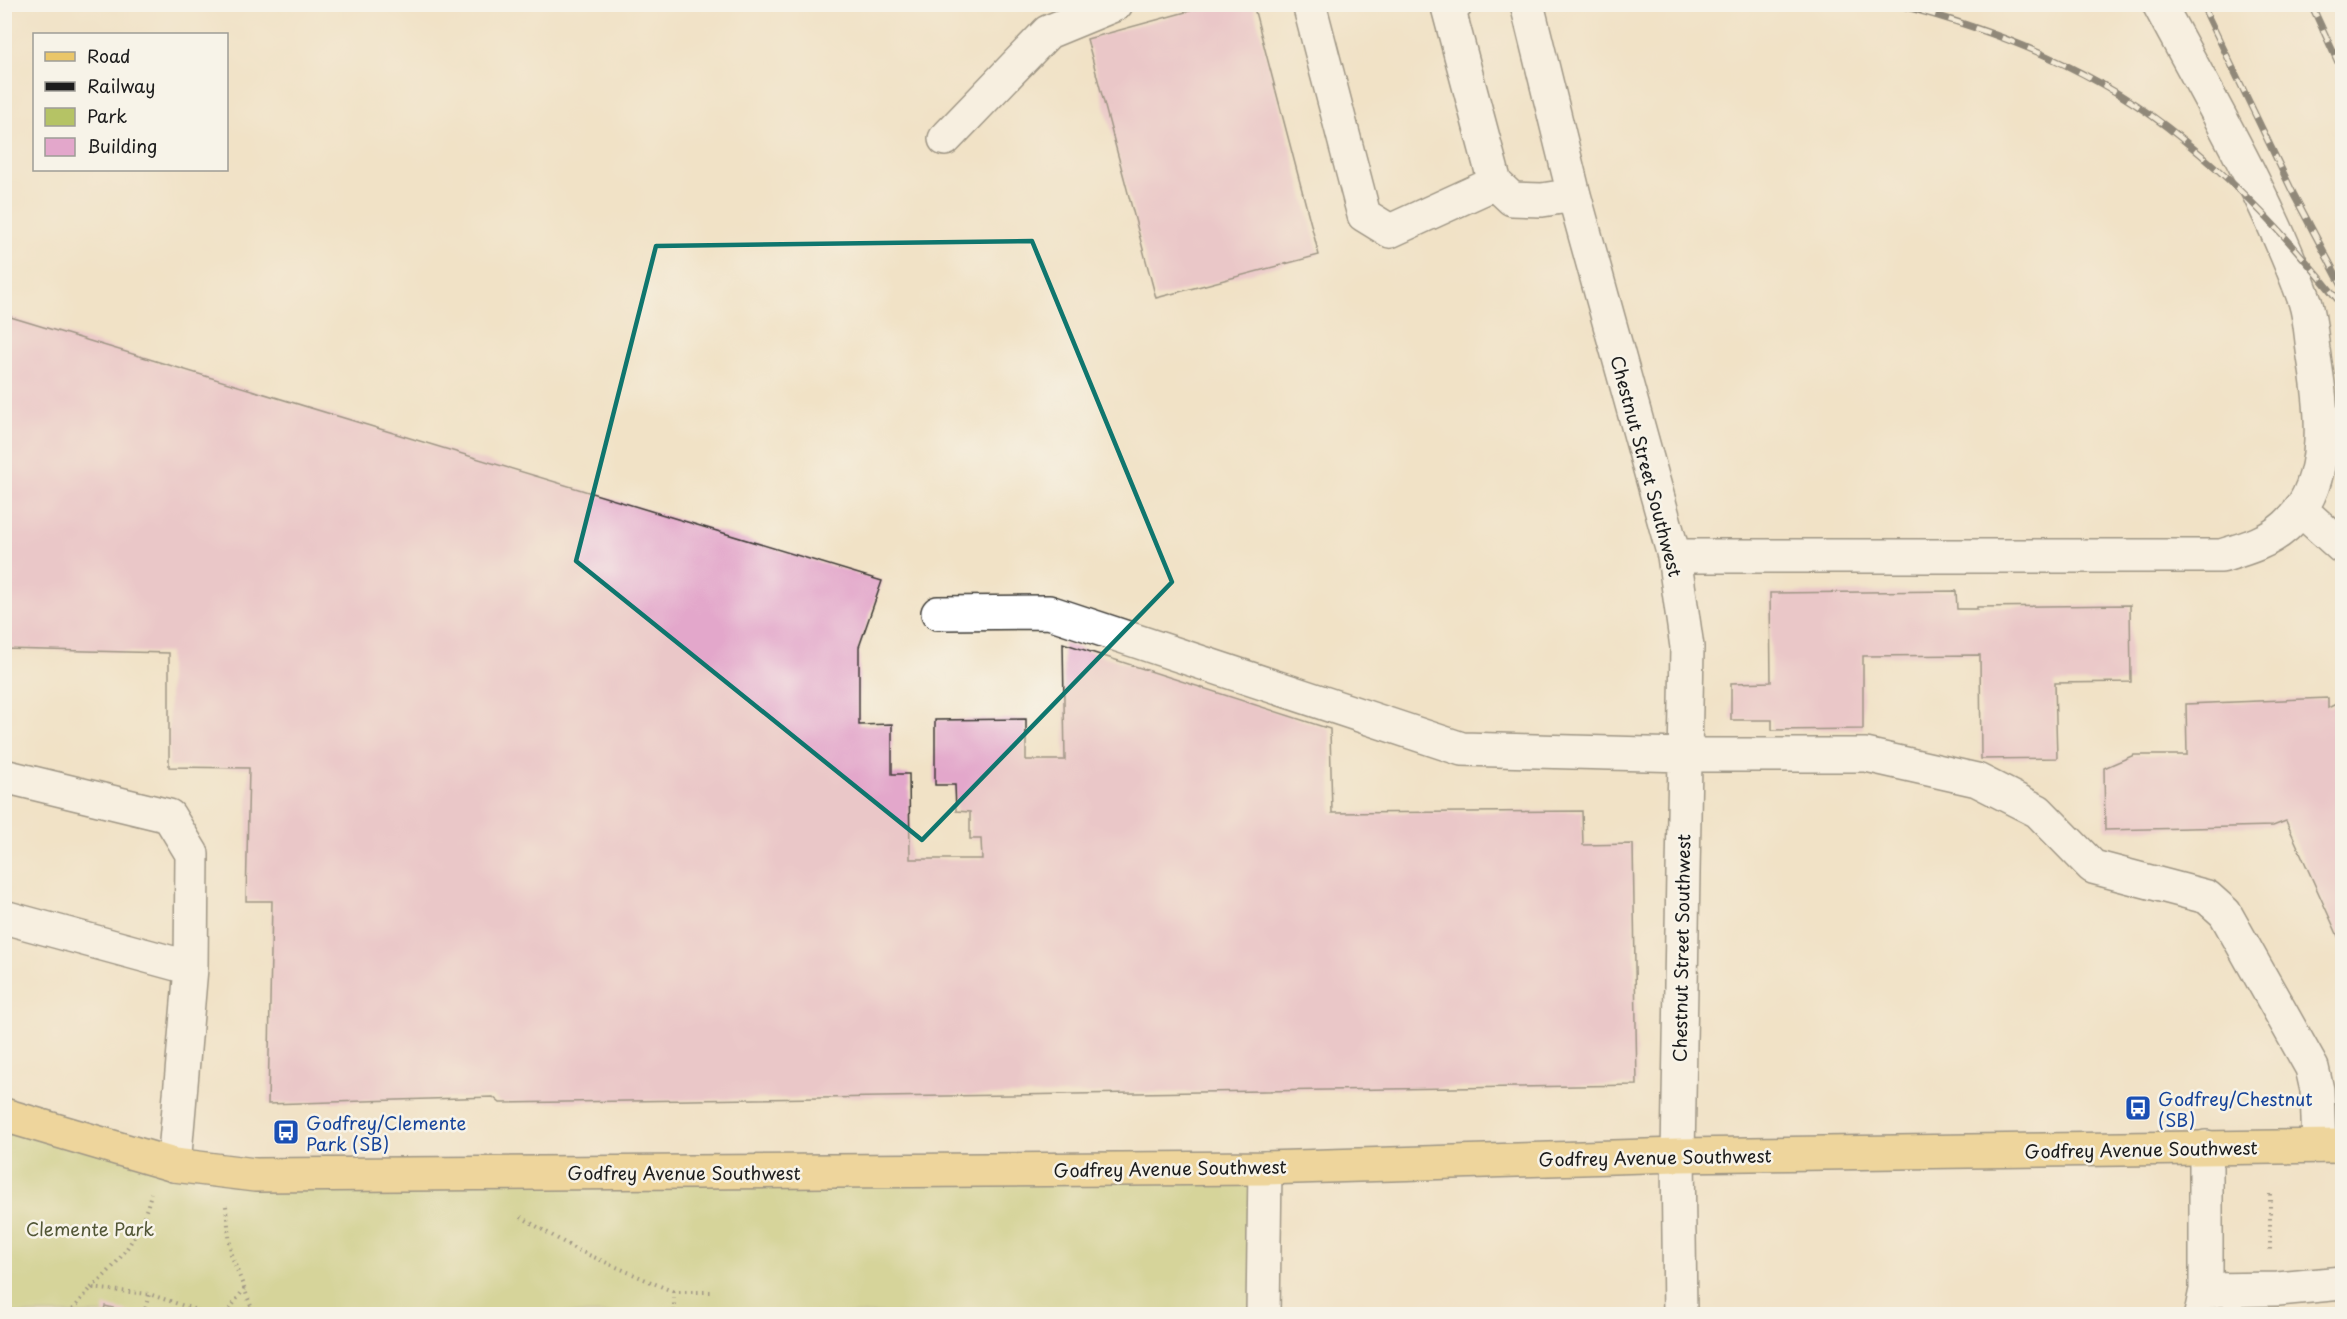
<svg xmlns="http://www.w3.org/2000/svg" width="2347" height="1319" font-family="'Playpen Sans',sans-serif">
  <rect width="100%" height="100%" fill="#f7f3e8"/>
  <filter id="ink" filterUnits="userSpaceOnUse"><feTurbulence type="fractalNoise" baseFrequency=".0167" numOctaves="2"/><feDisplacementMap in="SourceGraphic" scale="12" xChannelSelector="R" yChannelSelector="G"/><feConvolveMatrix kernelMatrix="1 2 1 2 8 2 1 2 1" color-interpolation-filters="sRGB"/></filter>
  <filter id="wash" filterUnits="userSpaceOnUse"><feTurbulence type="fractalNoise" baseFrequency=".008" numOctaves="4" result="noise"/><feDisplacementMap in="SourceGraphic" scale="24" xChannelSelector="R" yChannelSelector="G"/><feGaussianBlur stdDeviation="1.35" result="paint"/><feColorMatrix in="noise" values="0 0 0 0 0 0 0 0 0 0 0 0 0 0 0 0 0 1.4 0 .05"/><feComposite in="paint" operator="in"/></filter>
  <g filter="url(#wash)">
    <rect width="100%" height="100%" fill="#f1e2c6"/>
    <path fill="#b5c365" stroke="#687040" stroke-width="1.5" d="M4,1114L174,1165L1265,1168L1263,1314H5Z"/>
    <g id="blocks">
      <path fill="#e3a7cb" d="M1215,4H1253L1319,255L1156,298L1087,39Z
        M4,315L882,581L859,647V725L892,724V774H909L910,859H982L981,839H970V812L956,811L955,785H935V720L1026,719V760H1065L1063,643L1330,729L1332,813L1582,811L1583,845L1633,844L1637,1085L500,1103L493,1097L268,1104L272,901H246L249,768L169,767V653L4,649Z
        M1956,591L1957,609H1977V607L2130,605L2131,682L2055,683L2057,758L1981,759L1980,655L1863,656V729L1772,730V720H1731V683L1771,682L1770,593Z
        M2328,698V708L2342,701V945L2286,821L2273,826L2105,830L2104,768L2134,755H2187L2186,704Z
        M105,1306L136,1314H103Z"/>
    </g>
  </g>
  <g filter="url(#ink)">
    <use href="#blocks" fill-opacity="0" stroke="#3c3a36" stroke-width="1.5"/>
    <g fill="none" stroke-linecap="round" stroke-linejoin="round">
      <defs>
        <path id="minor" d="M1309,4L1364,215L1390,231L1495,183
          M1456,4L1448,7L1495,183L1512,199L1542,200L1574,195
          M1527,4L1574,195L1674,556L1687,647L1678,1155L1680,1314
          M945,139L1048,32L1116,4
          M2300,509L2342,547
          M1674,556H2221C2244,549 2267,543 2286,526C2334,483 2322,407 2313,350C2311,335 2310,316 2305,301C2268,198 2211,102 2159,4
          M938,613L1049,612L1462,749L1684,755H1866L1977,780L2038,811L2093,867L2207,897L2225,913L2312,1068L2317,1090L2319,1146
          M4,776L169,816L192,854L191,968L174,1165
          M4,917L191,968
          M2206,1290L2278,1289L2342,1283
          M1263,1314L1265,1168
          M2201,1314L2206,1290V1147"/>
        <path id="major" d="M4,1115L174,1165L255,1175L1265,1168L1678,1155L2342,1146"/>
      </defs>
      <use href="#minor" stroke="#3c3a36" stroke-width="36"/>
      <use href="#major" stroke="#3c3a36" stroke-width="36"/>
      <path stroke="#3c3a36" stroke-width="4" stroke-dasharray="1.5 4.5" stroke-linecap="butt" d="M2270,1194V1253
        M226,1206L231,1254L254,1314
        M521,1217L575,1249L674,1292
        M91,1288C120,1264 143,1230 151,1193
        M674,1311V1292H714
        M69,1314L91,1288L149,1294L208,1314
        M144,1314L149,1294
        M226,1314L244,1289"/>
      <use href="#minor" stroke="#fff" stroke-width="33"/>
      <use href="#major" stroke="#eac669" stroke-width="33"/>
      <defs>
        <path id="rail" d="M1895,4C1989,28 2089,67 2167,127C2233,178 2291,240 2342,305
          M2202,4L2294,195L2342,286
          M2311,4L2342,71"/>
      </defs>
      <use href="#rail" stroke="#1c1c1c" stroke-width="7"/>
      <use href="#rail" stroke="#f7f3e8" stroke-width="4.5" stroke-dasharray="14" stroke-linecap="butt"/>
    </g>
  </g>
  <path d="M0 0H2347V1319H0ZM1032,241L1172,582L922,840L576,561L656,246Z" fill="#f1e2c6" fill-opacity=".55" fill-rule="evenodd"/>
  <path fill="none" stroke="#0f766e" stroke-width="4.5" stroke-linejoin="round" d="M1032,241L1172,582L922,840L576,561L656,246Z"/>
  <defs>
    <symbol id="bus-square" viewBox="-11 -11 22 22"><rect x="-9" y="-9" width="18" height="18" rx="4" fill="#1a4fb4" stroke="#f7f3e8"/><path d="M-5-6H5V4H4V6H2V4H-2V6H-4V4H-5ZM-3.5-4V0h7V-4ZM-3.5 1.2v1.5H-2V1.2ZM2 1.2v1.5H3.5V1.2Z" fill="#fff"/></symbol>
  </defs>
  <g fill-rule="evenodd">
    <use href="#bus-square" x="2123" y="1093" width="30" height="30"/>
    <use href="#bus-square" x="271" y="1117" width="30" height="30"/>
  </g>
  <g text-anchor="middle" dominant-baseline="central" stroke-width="5" stroke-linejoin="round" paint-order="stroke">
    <g font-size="18" fill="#1c1c1c" stroke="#f7f3e8">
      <text transform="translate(1647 466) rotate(75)">Chestnut Street Southwest</text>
      <text transform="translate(1681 948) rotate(-89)">Chestnut Street Southwest</text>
      <text transform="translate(2141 1149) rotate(-1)">Godfrey Avenue Southwest</text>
      <text transform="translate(1655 1157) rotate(-1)">Godfrey Avenue Southwest</text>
      <text transform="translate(1170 1168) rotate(-1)">Godfrey Avenue Southwest</text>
      <text x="684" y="1172">Godfrey Avenue Southwest</text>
    </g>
    <g font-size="18" fill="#164399" stroke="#f7f3e8" text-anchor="start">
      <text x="2158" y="1098">Godfrey/Chestnut<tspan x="2158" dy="21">(SB)</tspan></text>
      <text x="306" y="1122">Godfrey/Clemente<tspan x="306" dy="21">Park (SB)</tspan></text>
    </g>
    <g font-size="18" fill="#525636" stroke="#f7f3e8">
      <text x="90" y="1228">Clemente Park</text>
    </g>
  </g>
  <rect width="2347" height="1319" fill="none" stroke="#f7f3e8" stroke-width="24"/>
  <rect x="33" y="33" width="195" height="138" fill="#f7f3e8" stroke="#9f9d96" stroke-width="1.5"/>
  <rect x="45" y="52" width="30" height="9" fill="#eac669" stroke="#9f9d96" stroke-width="1.5"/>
  <text x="87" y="63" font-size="18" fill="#1c1c1c">Road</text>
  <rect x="45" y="82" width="30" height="9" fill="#1c1c1c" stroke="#9f9d96" stroke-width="1.5"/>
  <text x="87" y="93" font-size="18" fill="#1c1c1c">Railway</text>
  <rect x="45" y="108" width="30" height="18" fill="#b5c365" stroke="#9f9d96" stroke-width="1.5"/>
  <text x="87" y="123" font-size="18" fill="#1c1c1c">Park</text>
  <rect x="45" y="138" width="30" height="18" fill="#e3a7cb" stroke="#9f9d96" stroke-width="1.5"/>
  <text x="87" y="153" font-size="18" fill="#1c1c1c">Building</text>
</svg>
